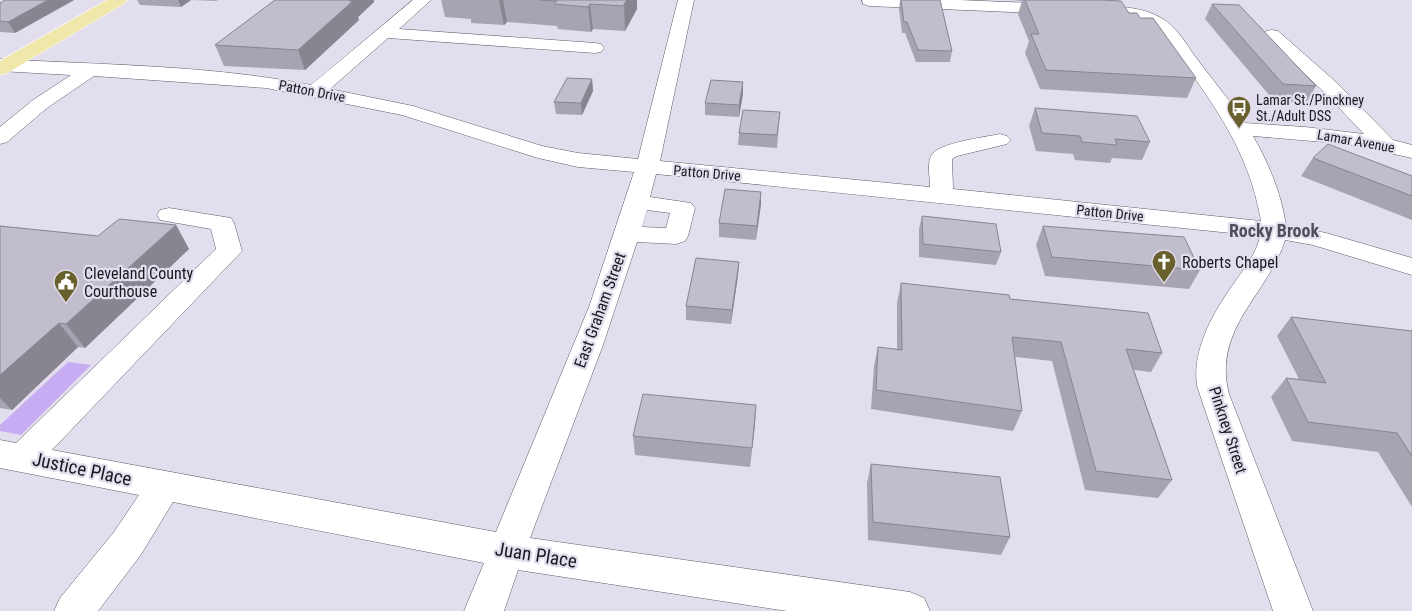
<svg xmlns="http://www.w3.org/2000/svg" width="1412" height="611" font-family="'Roboto Condensed',sans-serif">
  <rect width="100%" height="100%" fill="#e3deee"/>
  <path fill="#c6acf3" d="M68,362L91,365L21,435L0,431V425Z"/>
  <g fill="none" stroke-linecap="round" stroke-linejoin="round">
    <defs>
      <path id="minor" d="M413,0H431L399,29L595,43L601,44L604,48L601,52L595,53L388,38L330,89L413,106L542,146L578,153L638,159L678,0H694L660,161L930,187C930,178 927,164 931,156C936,143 986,137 1000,134L1007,136L1011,140L1007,144L957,156L952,159L953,189L1261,221C1249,149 1209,96 1165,39C1147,19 1128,18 1103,17L1097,15L1095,12L1097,9C1115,4 1145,8 1161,18C1176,26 1185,42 1194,55C1211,78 1229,99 1245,123L1305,127L1364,134L1323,91L1263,35L1266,31L1272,30L1278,31L1337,83L1393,140L1412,145V158L1348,144L1253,136C1269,164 1281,193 1286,225L1326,233L1412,258V275L1313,245L1285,240C1268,295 1212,328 1229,394L1313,611H1273L1197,386C1192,350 1212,315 1232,286C1243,270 1256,255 1260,236L656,174L650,197L691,203L695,208L688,236L685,241L676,244L637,242L603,345L530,538L910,592L924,598L930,611H787L518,570L504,611H464L484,563L173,502L140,556L98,611H54L60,598L114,532L139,495L0,468V440L16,443L216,249L211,229L160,220L157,215L160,210L169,208L231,218L234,223L242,251L52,450L496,532L589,307L634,172L578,167L538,158L402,115L266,88L94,76L47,108L7,142L0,144V127L33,100L71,75L0,71V59C104,65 209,65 311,85ZM647,210L670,213L666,228L642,227Z
        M862,0H959L1058,4L1064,6L1066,9L1064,12L1058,14L869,6L863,4Z"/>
      <path id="major" d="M107,0H127L125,3L7,73L0,75V61Z"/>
    </defs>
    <use href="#minor" stroke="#5e5a67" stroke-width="1"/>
    <use href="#major" stroke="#fff" stroke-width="1"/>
    <use href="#minor" fill="#fff" fill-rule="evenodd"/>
    <use href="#major" fill="#f0e8aa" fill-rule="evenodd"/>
  </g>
  <path fill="#a7a3b0" d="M5,0H74L15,33L0,32V3Z
    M137,0H218L216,1L191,0L181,7L140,5Z
    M275,0H374V2L358,17L359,20L305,70L224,66L215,45Z
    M441,0H637V9L625,31L593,29L591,32L558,29L557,26L507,22L504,25L471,23V19L445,17Z
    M900,0H940L952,51L950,62H916L905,33H902L899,9Z
    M1012,0H1107L1129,13L1140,18L1196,78L1187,98L1040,89L1025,53L1029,41L1018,14L1022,1Z
    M1212,4L1316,86L1306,103L1274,101L1205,19Z
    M592,79L593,91L582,115L556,114L554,102Z
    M743,82V94L739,117L705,115V103Z
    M1035,108L1150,142L1142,160L1112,158L1110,163L1075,160L1073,154L1036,151L1029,126Z
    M780,112L777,148L738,145L739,133Z
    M1313,158L1412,176V220L1301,176Z
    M761,192L756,240L719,237V223Z
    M922,216L1001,252L996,265L919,257V229Z
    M176,225L189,249L85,348L78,347L12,410L0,408V226L98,236Z
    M1043,226L1200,270L1189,289L1045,276L1036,245Z
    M739,262L738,275L731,324L686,320V306Z
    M901,283L1010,299L1162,353L1151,372L1134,370L1172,480L1158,498L1085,490L1052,361L1015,357L1022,411L1013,431L871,409L874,366L878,347L897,349V303Z
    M1291,317L1412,331V507L1378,452L1292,441L1271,397L1286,378L1299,379L1277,336Z
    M755,424L750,467L635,455L633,436Z
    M871,464L1010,537L1001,555L868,540L867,483Z"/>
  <path fill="#888490" d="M48,0H74L15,33L8,22Z
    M178,0H191L181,7Z
    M350,0H374V2L358,17L359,20L305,70L298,50Z
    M499,0H503L507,22L504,25Z
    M624,0H637V9L625,31Z
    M590,4L593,29L591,32L588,7Z
    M592,79L593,91L582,115L581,103Z
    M743,82V94L739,117V105Z
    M761,192V205L756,240L757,226Z
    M176,225L189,249L85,348L66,324Z
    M739,262L738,275L731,324L732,310Z
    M59,323L78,347L12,410L0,398V375Z
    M756,405L755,424L750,467L752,448Z"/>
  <path fill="#c2bdcd" stroke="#888490" d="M5,0H48L8,22L0,21V3Z
    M275,0H350L349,1H353L298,50L215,45Z
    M540,0H627L623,6L590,4L588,7L554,4L557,1Z
    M901,0H940L952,51L918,50L907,22H904Z
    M1025,0H1102L1121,1L1129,13H1137L1140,18H1153L1196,78L1046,70L1031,34H1039Z
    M1212,4L1239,5L1316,86L1283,84Z
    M567,78L592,79L581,103L554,102Z
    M711,80L743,82L739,105L705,103Z
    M1035,108L1137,116L1150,142L1115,139L1117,145L1082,142L1080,136L1042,133Z
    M743,110L780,112L777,135L739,133Z
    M1328,144L1412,176V196L1313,158Z
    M725,189L761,192L757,226L719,223Z
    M922,216L996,224L1001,252L923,244Z
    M119,219L176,225L66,324L59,323L0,375V226L98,236Z
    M1043,226L1184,237L1200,270L1052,257Z
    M696,258L739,262L732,310L686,306Z
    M901,283L1009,295L1010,299L1148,313L1162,353L1126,349L1172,480L1096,471L1061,342L1012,337L1022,411L876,390L878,347L902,350Z
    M1291,317L1412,331V456L1397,433L1308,422L1286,378L1326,383Z
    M643,394L756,405L752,448L633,436Z
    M871,464L1000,477L1010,537L873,522Z"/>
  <defs>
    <symbol id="bus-pin" viewBox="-11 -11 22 30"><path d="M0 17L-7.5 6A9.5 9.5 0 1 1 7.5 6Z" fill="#68612e" stroke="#e3deee"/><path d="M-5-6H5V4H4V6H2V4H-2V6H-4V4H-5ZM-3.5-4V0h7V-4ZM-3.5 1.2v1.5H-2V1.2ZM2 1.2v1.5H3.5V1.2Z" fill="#fff"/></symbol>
    <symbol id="church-pin" viewBox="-11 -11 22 30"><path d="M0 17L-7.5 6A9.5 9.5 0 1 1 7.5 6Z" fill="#68612e" stroke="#e3deee"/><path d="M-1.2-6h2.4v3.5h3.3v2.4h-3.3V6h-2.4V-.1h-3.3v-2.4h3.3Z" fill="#fff"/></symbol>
    <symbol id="civic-pin" viewBox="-11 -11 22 30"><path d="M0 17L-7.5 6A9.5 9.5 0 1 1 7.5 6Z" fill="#68612e" stroke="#e3deee"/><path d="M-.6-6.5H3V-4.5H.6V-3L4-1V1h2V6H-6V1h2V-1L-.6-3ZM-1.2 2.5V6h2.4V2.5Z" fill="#fff"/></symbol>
  </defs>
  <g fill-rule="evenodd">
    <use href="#bus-pin" x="1225" y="94" width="28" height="38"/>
    <use href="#church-pin" x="1150" y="248" width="28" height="38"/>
    <use href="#civic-pin" x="52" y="268" width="28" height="38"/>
  </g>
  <g text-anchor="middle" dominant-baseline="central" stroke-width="4.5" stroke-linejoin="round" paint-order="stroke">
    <g font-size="14" fill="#1a181e" stroke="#e3deee">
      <text transform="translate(312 91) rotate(11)">Patton Drive</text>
      <text transform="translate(1356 141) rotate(10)">Lamar Avenue</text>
      <text transform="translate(707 173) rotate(5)">Patton Drive</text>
      <text transform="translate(1110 213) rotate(6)">Patton Drive</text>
    </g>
    <g font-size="14" fill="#1a181e" stroke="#e3deee" text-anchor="start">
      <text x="1256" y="100">Lamar St./Pinckney<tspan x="1256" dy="16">St./Adult DSS</tspan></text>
    </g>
    <g font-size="16" fill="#1a181e" stroke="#e3deee" text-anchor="start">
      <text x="1182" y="262">Roberts Chapel</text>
      <text x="84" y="273">Cleveland County<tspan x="84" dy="18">Courthouse</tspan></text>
    </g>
    <g font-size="16" fill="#1a181e" stroke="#e3deee">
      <text transform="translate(600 310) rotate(-70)">East Graham Street</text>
      <text transform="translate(1228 430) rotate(72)">Pinkney Street</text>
    </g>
    <g font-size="18" font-weight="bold" fill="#514d5a" stroke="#e3deee">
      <text x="1274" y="230">Rocky Brook</text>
    </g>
    <g font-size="19" fill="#1a181e" stroke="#e3deee">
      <text transform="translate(82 469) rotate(12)">Justice Place</text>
      <text transform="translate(536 555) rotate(9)">Juan Place</text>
    </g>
  </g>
</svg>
